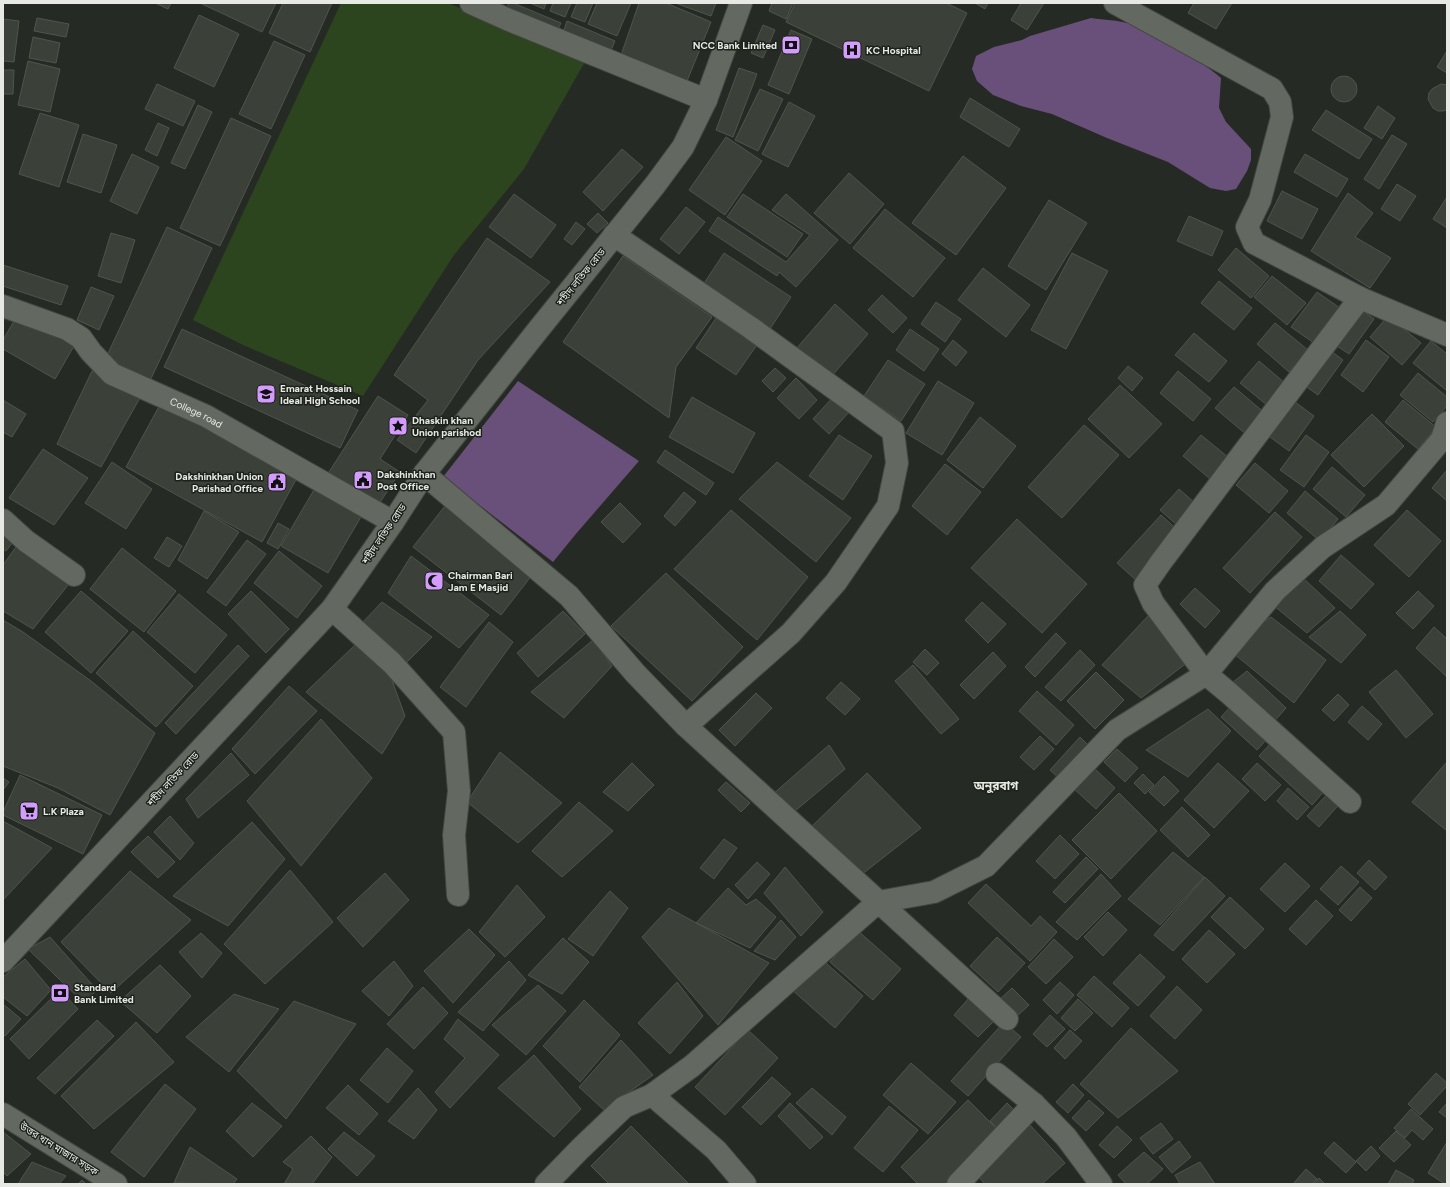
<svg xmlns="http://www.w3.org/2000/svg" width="1450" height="1187" font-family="Figtree,'Noto Sans Bengali',sans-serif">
  <rect width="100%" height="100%" fill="#262a24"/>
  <path fill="#2c451e" d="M341,3H448L586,60L524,169L454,255L363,396L243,345L193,320Z"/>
  <path fill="#68507a" d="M1091,18C1104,20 1118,20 1131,24C1157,33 1199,59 1221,78L1219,108L1226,122L1251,149V160L1247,171L1236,189L1226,191L1210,188L1168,162L1107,138L1052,114L1021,106L993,95L977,81L972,69L976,56L994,47L1022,40L1030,36Z
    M518,381L639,461L575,535L553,562L443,477Z"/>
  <path fill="#3b4039" stroke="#4f544d" d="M155,3H171L168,9Z
    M200,3H276L262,32Z
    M283,3H332L310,52L269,33Z
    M509,3H513L561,23L558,29L507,7Z
    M530,3H546L544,9Z
    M553,3H571L565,17L550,11Z
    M577,3H593L585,22L571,17Z
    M597,3H631L617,36L588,24Z
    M639,3H666L711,22L685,86L620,58Z
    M675,3H716L711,16Z
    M772,3H793L786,19L769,11Z
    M795,3H946L967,13L929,91L786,22Z
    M975,3H988L985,9Z
    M1021,3H1044L1027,30L1011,20Z
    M1194,3H1232L1216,29L1188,13Z
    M199,15L239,34L214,87L174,68Z
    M37,18L69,24L66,37L34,31Z
    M3,19L19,21L14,62L3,61Z
    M567,21L615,41L610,53L563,33Z
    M763,25L775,30L763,58L751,53Z
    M791,30L812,39L789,94L768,85Z
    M33,37L60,43L56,63L29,58Z
    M274,41L305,55L271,129L239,114Z
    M1447,51V73L1437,67Z
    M28,61L60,69L50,112L18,105Z
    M739,68L757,74L733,137L716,130Z
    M3,70H14L13,94H3Z
    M1331 89a13 13 0 1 1 26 0a13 13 0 1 1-26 0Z
    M157,84L195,101L183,126L145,109Z
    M1441,84L1447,85V110L1443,111H1438L1433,108L1428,99L1429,93L1432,89Z
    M760,89L783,99L758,151L735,140Z
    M970,98L1020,129L1009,147L960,117Z
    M789,102L815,116L788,167L762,154Z
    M198,105L212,112L185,169L171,163Z
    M1378,106L1395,118L1382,139L1364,128Z
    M1326,110L1372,139L1359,159L1312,130Z
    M40,113L79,125L59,187L19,174Z
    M231,118L271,136L220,246L180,228Z
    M158,123L169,128L157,156L145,150Z
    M83,134L117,145L101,193L67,182Z
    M1392,135L1407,144L1379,189L1364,179Z
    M726,137L762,161L725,215L689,190Z
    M622,149L643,167L603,211L583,192Z
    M132,154L159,167L137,214L110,201Z
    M1305,154L1348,179L1337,197L1294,172Z
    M963,156L1006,188L956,255L912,223Z
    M849,173L884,204L850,244L814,213Z
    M1397,184L1416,196L1400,221L1381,209Z
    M1282,191L1318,209L1302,239L1267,221Z
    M1348,193L1373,213L1355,237L1391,258L1370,288L1311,251Z
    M514,194L556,225L531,258L489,227Z
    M743,194L803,234L787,257L727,217Z
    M786,194L838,240L796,287L779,272L777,276L709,231L718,217L786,262L810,235L772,210Z
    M1447,197V228L1433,219Z
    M1049,200L1087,223L1046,290L1008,266Z
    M686,207L705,222L679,254L660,239Z
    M885,209L945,258L913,297L853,248Z
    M598,213L608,223L597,233L587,224Z
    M1189,216L1223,231L1212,256L1177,241Z
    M576,222L585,229L572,245L564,239Z
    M167,227L212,248L149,383L104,362Z
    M111,233L135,240L121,283L98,276Z
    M487,238L550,282L478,360L416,453L397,440L428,400L394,375Z
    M1236,248L1269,276L1251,298L1218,270Z
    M724,253L791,297L766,335L699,291Z
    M1072,253L1108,271L1066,349L1031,330Z
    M623,256L712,317L676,367L669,418L563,342Z
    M3,265L68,286L61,305L3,286Z
    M983,268L1030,305L1006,337L958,300Z
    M1272,276L1306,303L1287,325L1254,297Z
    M1219,281L1252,308L1234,330L1201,303Z
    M91,287L114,296L99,330L77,320Z
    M1317,292L1340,308L1314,343L1291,327Z
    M882,295L907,318L893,333L868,310Z
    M936,302L961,319L945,342L921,324Z
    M1351,303L1374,319L1349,354L1325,338Z
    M835,304L868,334L830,378L796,349Z
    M18,314L74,346L55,379L3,349V340Z
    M718,315L759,342L736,375L696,348Z
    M1388,316L1421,343L1402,365L1370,337Z
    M1275,323L1308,350L1289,372L1257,344Z
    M182,329L358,410L340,448L164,367Z
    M910,329L939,349L924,371L896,350Z
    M1194,333L1227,361L1209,382L1175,355Z
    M953,340L967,352L956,366L942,354Z
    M1366,340L1389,357L1363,392L1341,375Z
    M1431,341L1447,354V389L1446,390L1413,363Z
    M1320,343L1343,360L1318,395L1294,378Z
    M888,360L925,384L901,421L864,396Z
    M1259,361L1292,389L1273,410L1240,383Z
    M1128,366L1143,378L1132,391L1118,378Z
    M775,368L786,378L773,392L762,381Z
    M92,371L141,396L101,467L57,444Z
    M1178,371L1211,399L1193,421L1160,393Z
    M1418,373L1447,397V406L1433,422L1400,395Z
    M796,378L817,400L799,419L777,398Z
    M938,381L974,403L942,455L906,433Z
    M1120,385L1162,424L1129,458L1088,419Z
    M1234,387L1266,414L1248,436L1215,408Z
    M378,396L408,415L380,459L400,472L377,507L327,475Z
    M834,396L850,411L829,434L813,419Z
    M692,397L755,433L733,473L669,437Z
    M1291,399L1314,416L1289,451L1266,434Z
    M3,400L26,414L12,437L3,432Z
    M1403,400L1436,427L1418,449L1385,422Z
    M162,401L298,476L262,542L126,467Z
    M1372,414L1404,446L1364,487L1331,455Z
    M980,417L1016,446L983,488L947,460Z
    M1084,425L1119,455L1062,518L1028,487Z
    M839,435L872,456L843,500L809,476Z
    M1201,435L1234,462L1216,484L1183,456Z
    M1306,435L1329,452L1304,487L1280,470Z
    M43,449L88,478L54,525L9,498Z
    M665,450L714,483L706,495L657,462Z
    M112,462L152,489L126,529L85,503Z
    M777,462L851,518L816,562L739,499Z
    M1255,463L1288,491L1269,513L1236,485Z
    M945,464L981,492L947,535L912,506Z
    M1332,467L1365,495L1346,517L1313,489Z
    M1447,470V501L1432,488Z
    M318,483L365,510L328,573L281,546Z
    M1179,489L1196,504L1177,525L1160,510Z
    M1305,491L1338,519L1320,541L1287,513Z
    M684,492L696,502L675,526L664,516Z
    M448,502L536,570L501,615L413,547Z
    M620,503L641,524L623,543L601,522Z
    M731,510L808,577L757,640L674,569Z
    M1407,510L1441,541L1409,577L1374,545Z
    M204,511L239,532L207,579L178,560Z
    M1275,512L1302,537L1250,593L1223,568Z
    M1161,515L1181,533L1137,581L1117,563Z
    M1017,519L1087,584L1042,633L971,568Z
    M278,523L289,529L278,549L267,543Z
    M3,534L13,542L6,551L3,549Z
    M167,537L182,546L169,567L154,558Z
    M21,540L72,580L33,629L3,611V565Z
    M247,540L266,554L226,606L207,592Z
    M122,548L176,591L144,632L90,589Z
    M279,551L322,586L297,618L254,583Z
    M1341,555L1374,584L1351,609L1319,581Z
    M411,556L489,615L459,648L388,593Z
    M666,573L743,647L692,701L611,626Z
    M1303,578L1335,608L1307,633L1273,605Z
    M1195,588L1220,611L1205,628L1180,604Z
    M81,591L128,631L91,673L45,632Z
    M251,591L289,629L266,653L228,614Z
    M1418,591L1434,606L1413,629L1396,613Z
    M179,594L227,635L195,673L147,632Z
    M382,602L432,637L406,663L361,624Z
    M982,602L1006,624L988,643L965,620Z
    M563,611L585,634L538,677L517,653Z
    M1340,611L1366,635L1341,663L1309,637Z
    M1148,616L1193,658L1141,698L1102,665Z
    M1271,617L1326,660L1294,703L1227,648Z
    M3,620L23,632L91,681L155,733L110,815L58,788L3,766Z
    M489,622L513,642L466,707L440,687Z
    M1434,627L1447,639V674L1446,676L1416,648Z
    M133,631L193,686L156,727L96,673Z
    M1056,633L1066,643L1035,677L1025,667Z
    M593,640L612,666L564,718L531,692Z
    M357,643L389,672L405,716L382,754L306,692Z
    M238,645L249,656L176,734L165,723Z
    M925,649L939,663L927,675L913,662Z
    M1080,650L1095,665L1061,701L1045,687Z
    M993,652L1006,666L974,699L960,685Z
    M913,665L959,719L941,734L895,681Z
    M1396,670L1433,714L1406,738L1369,692Z
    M1247,671L1286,708L1271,725L1227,687Z
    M1096,672L1124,700L1095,729L1067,701Z
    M841,682L860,699L845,715L826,698Z
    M289,686L317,711L255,774L232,749Z
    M1037,691L1074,725L1056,745L1019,711Z
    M756,693L772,708L735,746L719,730Z
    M1338,694L1349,705L1334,721L1322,710Z
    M1233,704L1269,737L1257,750L1221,717Z
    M1362,706L1382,724L1368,740L1348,722Z
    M1208,709L1231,731L1188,777L1146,750Z
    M321,719L372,778L301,866L247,801Z
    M1040,736L1054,749L1034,770L1020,757Z
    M1080,737L1090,747L1061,780L1050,770Z
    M1273,741L1326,789L1312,805L1259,756Z
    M829,745L845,769L795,811L772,795Z
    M1117,749L1138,768L1125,782L1104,762Z
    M500,752L562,803L518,843L467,802Z
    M231,753L249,775L198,818L186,799Z
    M632,763L654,785L628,811L603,792Z
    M1218,763L1249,791L1214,828L1184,800Z
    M1257,763L1281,785L1265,801L1242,779Z
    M1446,763L1447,764V831L1412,802Z
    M1093,767L1115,788L1096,809L1073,788Z
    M867,773L921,828L861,875L807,831Z
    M1143,774L1154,785L1145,794L1134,783Z
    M20,775L102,815L83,854L3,815V812Z
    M1164,776L1179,791L1164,806L1149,792Z
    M3,778L9,782L3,790Z
    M726,782L750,803L741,812L718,790Z
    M1288,788L1309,807L1297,820L1277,801Z
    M1331,790L1342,801L1319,827L1307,816Z
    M1119,793L1157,831L1111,879L1072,840Z
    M579,802L613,831L562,877L532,851Z
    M1182,807L1210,835L1188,857L1160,830Z
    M170,816L194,843L180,860L154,832Z
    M3,821L52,848L3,900Z
    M252,822L285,859L228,926L173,896Z
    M1060,835L1079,854L1055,879L1036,861Z
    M148,836L175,862L158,878L131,852Z
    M724,839L737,848L714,879L700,868Z
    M1173,852L1204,877L1160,925L1128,899Z
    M1086,857L1098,869L1065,903L1053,892Z
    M1369,860L1387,877L1375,890L1357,873Z
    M757,862L770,874L748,899L735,885Z
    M1285,863L1310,886L1285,912L1260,889Z
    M1341,866L1359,882L1338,905L1320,889Z
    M785,867L823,912L801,936L764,893Z
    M290,870L333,922L265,984L224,944Z
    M130,871L191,920L111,993L61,942Z
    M385,873L409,900L363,947L337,918Z
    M1101,874L1121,896L1077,940L1056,922Z
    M1205,877L1225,896L1173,951L1154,935Z
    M986,884L1031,926L1040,916L1057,932L1030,961L968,903Z
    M517,885L545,917L505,957L479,932Z
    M1360,887L1372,898L1351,921L1339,910Z
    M728,888L746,905L756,899L776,917L750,948L696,923Z
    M610,891L628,908L593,956L568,939Z
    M1230,897L1264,929L1245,949L1211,917Z
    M1316,900L1333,916L1306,945L1289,929Z
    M669,908L769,963L718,1025L642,937Z
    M1108,912L1127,930L1103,956L1084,937Z
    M781,920L796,937L775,960L754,951Z
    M469,929L495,955L453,1003L424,971Z
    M857,930L901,969L873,1000L830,962Z
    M1209,930L1235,954L1207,983L1182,959Z
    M201,933L222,953L202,978L179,952Z
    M50,937L97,990L84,1003L28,949Z
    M997,937L1025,963L998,992L970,966Z
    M563,938L589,962L562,994L528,975Z
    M1054,939L1073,957L1046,984L1028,967Z
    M1140,954L1165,977L1138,1006L1113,983Z
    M819,957L863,996L835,1028L791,989Z
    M25,959L51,990L27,1016L3,997V977Z
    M394,961L413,986L389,1016L362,991Z
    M509,961L526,980L483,1031L458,1012Z
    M160,965L191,996L157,1033L120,1001Z
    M1094,976L1129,1008L1112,1027L1077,995Z
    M677,982L703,1016L670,1054L638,1023Z
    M1060,982L1074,995L1057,1014L1043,1000Z
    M538,985L566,1011L526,1055L492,1025Z
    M1177,986L1202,1010L1175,1039L1150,1016Z
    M423,987L448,1013L414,1049L387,1024Z
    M1012,988L1029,1005L1013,1020L997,1002Z
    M60,990L78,1009L29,1059L10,1039Z
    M234,994L279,1009L229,1072L186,1037Z
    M969,998L994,1021L978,1037L954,1015Z
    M1078,999L1093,1013L1075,1031L1061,1018Z
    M584,1000L620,1035L580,1082L543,1046Z
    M294,1001L356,1024L286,1119L237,1071Z
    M3,1004L21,1019L5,1036L3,1035Z
    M1050,1015L1065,1029L1047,1047L1033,1034Z
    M458,1019L499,1055L450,1108L435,1092L465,1058L444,1039Z
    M97,1020L114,1036L55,1094L37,1078Z
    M136,1022L174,1062L94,1129L61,1096Z
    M1004,1022L1021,1037L968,1096L951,1081Z
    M1131,1028L1178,1071L1118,1118L1080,1084Z
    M748,1030L778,1058L725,1115L695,1087Z
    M1070,1030L1082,1041L1065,1059L1054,1048Z
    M621,1040L653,1075L604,1110L579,1087Z
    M387,1048L413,1071L388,1103L360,1080Z
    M534,1055L581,1109L554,1137L498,1088Z
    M911,1063L956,1102L928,1134L883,1095Z
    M1436,1073L1447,1083V1086L1420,1115L1408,1104Z
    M772,1077L791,1094L761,1125L742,1107Z
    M165,1084L196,1109L144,1177L111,1152Z
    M1073,1084L1084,1095L1068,1113L1056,1102Z
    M348,1085L378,1114L359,1135L326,1108Z
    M418,1088L437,1110L414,1139L388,1121Z
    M812,1088L846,1117L832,1135L796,1103Z
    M968,1100L999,1131L946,1184H918L901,1167Z
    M1089,1100L1104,1113L1086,1131L1072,1118Z
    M252,1103L282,1126L253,1157L226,1131Z
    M790,1103L823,1137L810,1149L778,1116Z
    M1007,1103L1019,1115L1002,1132L990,1121Z
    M1447,1103V1118L1439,1112Z
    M889,1106L918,1130L883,1172L854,1148Z
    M1411,1109L1433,1129L1423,1140L1412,1130L1405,1138L1394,1128Z
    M1161,1123L1173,1139L1153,1154L1140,1138Z
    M1030,1125L1065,1163L1042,1184H985L976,1174Z
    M631,1126L689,1184H609L591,1166Z
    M1117,1126L1132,1140L1114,1158L1099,1145Z
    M1396,1131L1411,1145L1394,1162L1379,1148Z
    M3,1132L31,1154L7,1176L3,1172Z
    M344,1132L375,1156L357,1176L328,1149Z
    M311,1136L332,1157L312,1184H284L293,1169L283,1162Z
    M1179,1141L1191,1157L1172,1173L1159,1157Z
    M1334,1142L1356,1162L1346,1173L1324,1153Z
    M1447,1142V1184H1445L1428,1173Z
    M1371,1146L1380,1156L1366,1171L1356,1161Z
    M190,1147L237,1179L233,1184L174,1183Z
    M1144,1152L1163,1169L1147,1184H1126L1118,1175Z
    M32,1162L66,1176L59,1184H18Z
    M1200,1162L1215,1184H1180L1175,1175Z
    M1306,1169L1317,1179L1312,1184H1293Z
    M1396,1170L1414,1180L1412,1184H1388Z
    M1319,1178L1325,1184H1314Z
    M82,1180L86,1184H78Z"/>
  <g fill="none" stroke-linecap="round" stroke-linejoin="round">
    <defs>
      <g id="minor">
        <path d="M471,3L509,20L706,100"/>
        <path d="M1115,3L1272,89L1280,102L1282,117L1260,200L1247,227L1254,243L1360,298L1447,335"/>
        <path id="s1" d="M3,306L67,329L81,338L91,352L112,374L206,416L393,522"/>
        <path d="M424,474L569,596L635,673L686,726L791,633L836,582L888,506L897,463L893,431L751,328L614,235"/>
        <path d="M3,520L26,541L74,575"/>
        <path d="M332,609L392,663L454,732L459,791L454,835L458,895"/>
        <path d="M686,726L1007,1019"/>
        <path d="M1350,802L1230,694L1206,674L1275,591L1323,547L1386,505L1442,439L1447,423"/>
        <path d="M997,1074L1034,1104L1066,1137L1101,1184"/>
        <path d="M652,1095L716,1150L745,1184"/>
        <path d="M3,1114L116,1184"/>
        <path d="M546,1184L580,1149L624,1107L652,1095L692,1066L878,902L934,892L986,866L1117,730L1206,674L1153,603L1145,585L1161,562L1360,298"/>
        <path d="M958,1184L1034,1104"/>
      </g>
      <path id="tertiary" d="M3,961L332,609L393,522L424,474L538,330L655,185L683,147L706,100L741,3"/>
    </defs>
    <use href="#minor" stroke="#434641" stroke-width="24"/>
    <use href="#tertiary" stroke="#434641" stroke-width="24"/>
    <use href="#minor" stroke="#636961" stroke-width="22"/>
    <use href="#tertiary" stroke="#636961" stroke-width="22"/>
  </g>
  <defs>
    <symbol id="bank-square" viewBox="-11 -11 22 22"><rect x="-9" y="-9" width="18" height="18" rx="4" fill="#d39cfc" stroke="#1c211a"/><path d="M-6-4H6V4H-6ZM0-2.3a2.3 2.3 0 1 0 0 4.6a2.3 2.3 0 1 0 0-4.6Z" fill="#111"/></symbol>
    <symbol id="hospital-square" viewBox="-11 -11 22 22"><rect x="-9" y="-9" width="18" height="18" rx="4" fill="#d39cfc" stroke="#1c211a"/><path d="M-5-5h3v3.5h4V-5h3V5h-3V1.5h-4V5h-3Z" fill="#111"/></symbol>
    <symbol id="school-square" viewBox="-11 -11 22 22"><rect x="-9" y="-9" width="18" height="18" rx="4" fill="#d39cfc" stroke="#1c211a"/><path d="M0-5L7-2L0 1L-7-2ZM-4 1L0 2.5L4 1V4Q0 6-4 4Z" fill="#111"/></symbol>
    <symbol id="sight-square" viewBox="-11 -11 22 22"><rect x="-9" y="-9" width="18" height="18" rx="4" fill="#d39cfc" stroke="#1c211a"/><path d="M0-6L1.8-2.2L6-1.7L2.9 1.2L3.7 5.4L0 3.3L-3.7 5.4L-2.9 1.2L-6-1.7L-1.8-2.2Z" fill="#111"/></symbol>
    <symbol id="civic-square" viewBox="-11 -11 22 22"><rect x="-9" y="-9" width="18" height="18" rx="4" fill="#d39cfc" stroke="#1c211a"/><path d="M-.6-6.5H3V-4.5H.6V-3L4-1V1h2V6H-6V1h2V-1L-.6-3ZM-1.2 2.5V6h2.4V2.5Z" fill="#111"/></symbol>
    <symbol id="mosque-square" viewBox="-11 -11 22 22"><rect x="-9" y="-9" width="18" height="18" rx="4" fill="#d39cfc" stroke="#1c211a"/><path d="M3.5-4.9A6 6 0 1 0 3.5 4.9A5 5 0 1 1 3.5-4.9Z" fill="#111"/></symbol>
    <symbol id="supermarket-square" viewBox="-11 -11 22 22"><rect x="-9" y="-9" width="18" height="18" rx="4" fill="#d39cfc" stroke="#1c211a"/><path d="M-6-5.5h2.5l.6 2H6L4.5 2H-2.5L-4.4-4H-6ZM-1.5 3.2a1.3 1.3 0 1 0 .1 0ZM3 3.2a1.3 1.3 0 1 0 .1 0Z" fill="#111"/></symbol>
  </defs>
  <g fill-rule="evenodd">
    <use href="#bank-square" x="780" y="34" width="22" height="22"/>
    <use href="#hospital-square" x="841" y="39" width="22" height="22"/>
    <use href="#school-square" x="255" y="383" width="22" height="22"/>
    <use href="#sight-square" x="387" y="415" width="22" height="22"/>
    <use href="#civic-square" x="352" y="469" width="22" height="22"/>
    <use href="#civic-square" x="266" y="471" width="22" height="22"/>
    <use href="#mosque-square" x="423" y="570" width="22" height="22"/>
    <use href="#supermarket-square" x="18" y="800" width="22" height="22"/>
    <use href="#bank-square" x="49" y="982" width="22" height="22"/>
  </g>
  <g text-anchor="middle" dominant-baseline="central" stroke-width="3" stroke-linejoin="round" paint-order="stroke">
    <g font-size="10" font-weight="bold" fill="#e6e9e4" stroke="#1c211a" text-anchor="start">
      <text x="777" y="45" text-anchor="end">NCC Bank Limited</text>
      <text x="866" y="50">KC Hospital</text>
      <text x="280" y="388">Emarat Hossain<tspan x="280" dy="12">Ideal High School</tspan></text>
      <text x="412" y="420">Dhaskin khan<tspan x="412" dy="12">Union parishod</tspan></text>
      <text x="377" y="474">Dakshinkhan<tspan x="377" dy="12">Post Office</tspan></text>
      <text x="263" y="476" text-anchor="end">Dakshinkhan Union<tspan x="263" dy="12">Parishad Office</tspan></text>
      <text x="448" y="575">Chairman Bari<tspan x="448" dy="12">Jam E Masjid</tspan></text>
      <text x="43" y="811">L.K Plaza</text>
      <text x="74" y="987">Standard<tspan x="74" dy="12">Bank Limited</tspan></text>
    </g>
    <g font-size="10" fill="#e6e9e4" stroke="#1c211a">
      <text transform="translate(581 277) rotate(-51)">শহীদ লতিফ রোড</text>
      <text stroke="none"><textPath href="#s1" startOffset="225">College road</textPath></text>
      <text transform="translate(384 534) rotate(-56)">শহীদ লতিফ রোড</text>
      <text transform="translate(173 779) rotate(-47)">শহীদ লতিফ রোড</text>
      <text transform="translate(59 1149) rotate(32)">উত্তর খান মাজার সড়ক</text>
    </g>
    <g font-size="12" font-weight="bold" fill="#e6e9e4" stroke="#1c211a">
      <text x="996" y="786">অনুরবাগ</text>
    </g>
  </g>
  <rect width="1450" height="1187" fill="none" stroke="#e6e9e4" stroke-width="8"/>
</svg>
